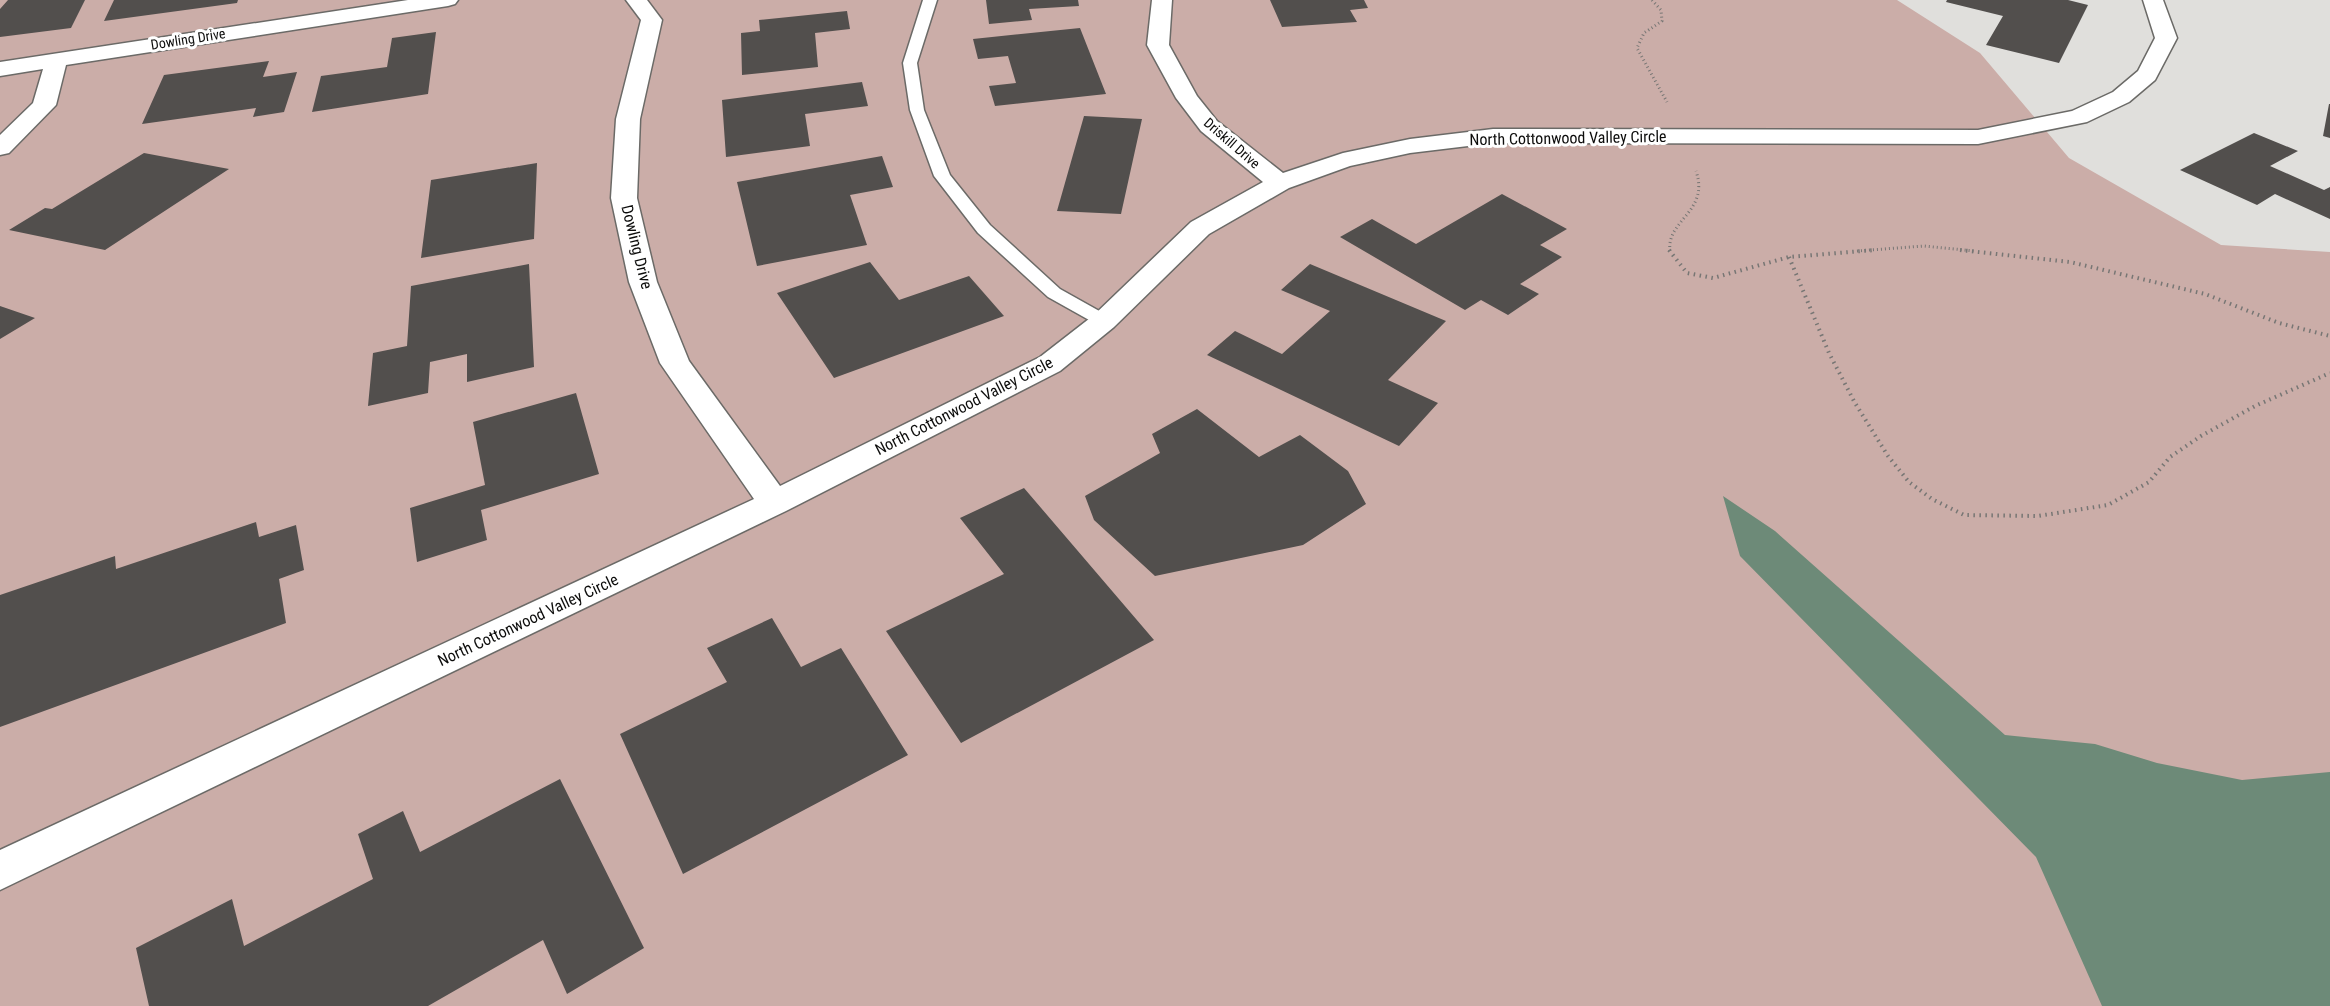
<svg xmlns="http://www.w3.org/2000/svg" width="2330" height="1006" font-family="'Roboto Condensed',sans-serif">
  <rect width="100%" height="100%" fill="#e0dfdc"/>
  <path fill="#cbada8" d="M0,0H1897L1980,53L2069,158L2221,245L2330,252V1006H0Z"/>
  <path fill="#6d8a78" d="M1723,496L1775,531L2005,735L2095,744L2157,763L2242,780L2330,772V1006H2102L2036,857L1740,556Z"/>
  <path fill="#524f4d" d="M8,0H85L71,28L0,37V9Z
    M114,0H238L237,3L104,21Z
    M986,0H1078L1079,6L1029,9L1032,20L989,24Z
    M1270,0H1364L1368,8L1350,10L1357,22L1282,27Z
    M1947,0H2068L2088,5L2059,63L1986,45L2003,16L1946,2Z
    M847,11L850,29L815,33L818,67L742,75L741,33L760,31L759,20Z
    M1080,28L1106,94L995,106L989,86L1016,83L1008,56L978,59L973,39Z
    M436,32L428,94L312,112L321,76L387,67L392,38Z
    M269,61L263,77L297,72L284,112L253,117L256,108L142,124L164,75Z
    M862,82L868,106L805,114L810,146L726,157L722,100Z
    M2329,104H2330V138L2323,136Z
    M1084,116L1142,119L1121,214L1057,211Z
    M2254,133L2298,151L2270,166L2324,190L2330,187V219L2275,194L2257,205L2180,170Z
    M144,153L229,169L105,250L9,230L45,208L52,209Z
    M882,156L893,187L850,195L867,245L757,266L737,182Z
    M537,163L534,239L421,258L431,180Z
    M1502,194L1567,229L1540,245L1562,257L1520,284L1539,294L1508,315L1481,300L1465,310L1340,237L1372,219L1416,244Z
    M870,262L899,300L969,276L1004,316L834,378L777,293Z
    M529,264L534,367L467,382V354L430,362L428,393L368,406L373,353L407,346L411,286Z
    M1310,264L1446,321L1388,380L1438,403L1399,446L1207,355L1235,331L1282,354L1330,311L1281,290Z
    M0,306L35,318L0,339Z
    M576,393L599,474L481,510L487,540L417,562L410,508L485,485L473,422Z
    M1197,409L1259,457L1300,435L1348,471L1366,504L1303,545L1155,576L1094,520L1085,496L1160,453L1152,434Z
    M1024,488L1154,640L961,743L886,631L1004,574L960,518Z
    M256,522L259,537L296,525L304,570L279,579L286,623L0,727V595L115,556L116,569Z
    M772,618L801,667L841,648L908,755L683,874L620,734L727,682L707,648Z
    M560,779L644,948L567,994L543,940L428,1006H149L136,948L232,899L244,946L373,879L358,834L403,811L420,852Z"/>
  <g fill="none" stroke-linecap="round" stroke-linejoin="round">
    <defs>
      <path id="service" d="M923,0H937L917,63L924,110L950,175L990,225L1060,289L1110,317L1113,321L1110,325H1098L1048,297L978,233L934,176L910,110L903,63Z"/>
      <path id="minor" d="M408,0H458L455,4L448,6L66,65L56,105L9,153L0,155V135L33,103L43,69L0,76V62Z
        M626,0H647L662,20L640,119L637,198L657,282L689,361L780,486L1040,357L1094,315L1191,222L1263,182L1201,131L1176,98L1147,45L1152,0H1172L1169,45L1197,96L1217,121L1283,173L1343,153L1410,139L1493,129L1978,130L2072,111L2113,92L2138,71L2155,38L2143,0H2163L2177,38L2155,80L2129,102L2087,122L1978,144L1493,143L1410,153L1350,166L1289,188L1209,234L1114,327L1060,371L786,511L0,890V850L754,499L660,363L629,282L611,198L616,119L641,20Z"/>
    </defs>
    <use href="#service" stroke="#6b6a67" stroke-width="3"/>
    <use href="#minor" stroke="#6b6a67" stroke-width="3"/>
    <path stroke="#777674" stroke-width="3" stroke-dasharray="1 3" stroke-linecap="butt" d="M1652,0L1661,10L1662,21L1644,33L1637,48L1667,102
      M1670,251C1666,220 1710,212 1696,171
      M1857,251L1924,246L1974,251"/>
    <path stroke="#777674" stroke-width="4" stroke-dasharray="1.5 4.5" stroke-linecap="butt" d="M1669,250L1687,273L1713,278L1789,257L1875,250
      M1960,250L2070,262L2205,294L2279,323L2330,336
      M1789,257L1829,353L1855,403L1888,456L1909,482L1932,499L1964,515L2038,516L2108,505L2149,482L2170,457L2201,436L2255,406L2330,373"/>
    <use href="#service" fill="#fff" fill-rule="evenodd"/>
    <use href="#minor" fill="#fff" fill-rule="evenodd"/>
  </g>
  <g text-anchor="middle" dominant-baseline="central" stroke-width="6" stroke-linejoin="round" paint-order="stroke">
    <g font-size="14" fill="#0c0c0b" stroke="#fff">
      <text transform="translate(188 39) rotate(-9)">Dowling Drive</text>
      <text transform="translate(1232 143) rotate(41)">Driskill Drive</text>
    </g>
    <g font-size="16" fill="#0c0c0b" stroke="#fff">
      <text transform="translate(1568 138) rotate(-1)">North Cottonwood Valley Circle</text>
      <text transform="translate(637 247) rotate(76)">Dowling Drive</text>
      <text transform="translate(964 406) rotate(-27)">North Cottonwood Valley Circle</text>
      <text transform="translate(528 620) rotate(-25)">North Cottonwood Valley Circle</text>
    </g>
  </g>
</svg>
